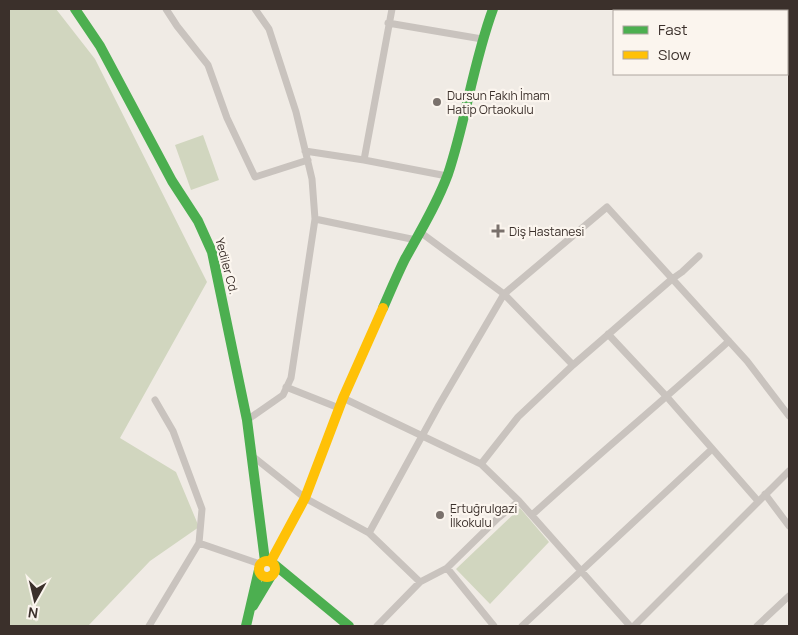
<svg xmlns="http://www.w3.org/2000/svg" width="798" height="635" font-family="Manrope,sans-serif">
  <rect width="100%" height="100%" fill="#f0ebe5"/>
  <path fill="#d1d6bf" d="M9,9H56L95,59L207,282L120,438L176,472L199,527L150,561L88,626H9Z
    M203,135L219,180L191,190L175,145Z
    M520,508L549,542L490,604L456,569Z"/>
  <g fill="none" stroke-linecap="round" stroke-linejoin="round">
    <path stroke="#c9c3be" stroke-width="7" d="M166,9L177,26L208,65L227,118L255,177L308,160
      M388,23L482,39
      M305,151L364,160L447,176
      M364,160L392,9
      M315,219L416,240
      M420,232L504,294L573,365
      M608,334L667,397L758,501
      M286,387L339,408
      M343,398L481,464L519,501L630,626
      M247,420L283,395L291,378L315,219L312,179L296,112L269,29L255,9
      M251,455L305,498L369,533L420,582
      M481,464L518,417L573,365L672,279L682,272L699,256
      M765,494L789,526
      M532,515C596,456 664,400 729,341
      M369,533L439,405L504,294L607,207L747,361L789,416
      M199,543L260,564
      M447,568L494,626
      M149,626L199,543L202,509L173,431L155,400
      M377,626L420,582L447,568L498,518L519,501
      M522,626L712,449
      M634,626L789,471
      M757,626L789,596"/>
    <path stroke="#4caf50" stroke-width="10" d="M75,9L100,46L172,181L198,221L212,252L247,420L265,561
      M383,308C390,292 397,275 405,259C420,232 437,204 448,174C466,120 473,63 493,9
      M275,565L349,626
      M253,606L271,576
      M246,626L259,570"/>
    <path stroke="#ffc107" stroke-width="10" d="M259 569a8 8 0 1 1 16 0a8 8 0 1 1-16 0Z
      M271,561L305,498L343,398L383,308"/>
  </g>
  <g fill="#7a716c" stroke="#fbf5ee" stroke-width="2">
    <circle cx="437" cy="102" r="5"/>
    <path d="M495.5 223.5h5v5h5v5h-5v5h-5v-5h-5v-5h5z"/>
    <circle cx="440" cy="515" r="5"/>
  </g>
  <g text-anchor="middle" dominant-baseline="central" stroke-width="4.5" stroke-linejoin="round" paint-order="stroke">
    <g font-size="12" fill="#3b302b" stroke="#fbf5ee" text-anchor="start">
      <text x="447" y="95">Dursun Fakıh İmam<tspan x="447" dy="14">Hatip Ortaokulu</tspan></text>
      <text x="509" y="231">Diş Hastanesi</text>
      <text x="450" y="508">Ertuğrulgazi<tspan x="450" dy="14">İlkokulu</tspan></text>
    </g>
    <g font-size="12" fill="#3b302b" stroke="#fbf5ee">
      <text transform="translate(227 266) rotate(75)">Yediler Cd.</text>
    </g>
  </g>
  <rect width="798" height="635" fill="none" stroke="#3b302b" stroke-width="20"/>
  <rect x="613" y="10" width="175" height="65" fill="#fbf5ee" stroke="#aea6a0"/>
  <rect x="623" y="26" width="25" height="8" fill="#4caf50" stroke="#aea6a0"/>
  <text x="658" y="35" font-size="15" fill="#3b302b">Fast</text>
  <rect x="623" y="51" width="25" height="8" fill="#ffc107" stroke="#aea6a0"/>
  <text x="658" y="60" font-size="15" fill="#3b302b">Slow</text>
  <g transform="translate(35 600) rotate(188)" stroke="#fbf5ee" stroke-width="4" paint-order="stroke">
  <path d="M0-4L9 19L0 12L-9 19Z" fill="#3b302b"/>
  <text y="-8" font-size="14" font-weight="bold" text-anchor="middle" fill="#3b302b">N</text>
  </g>
</svg>
